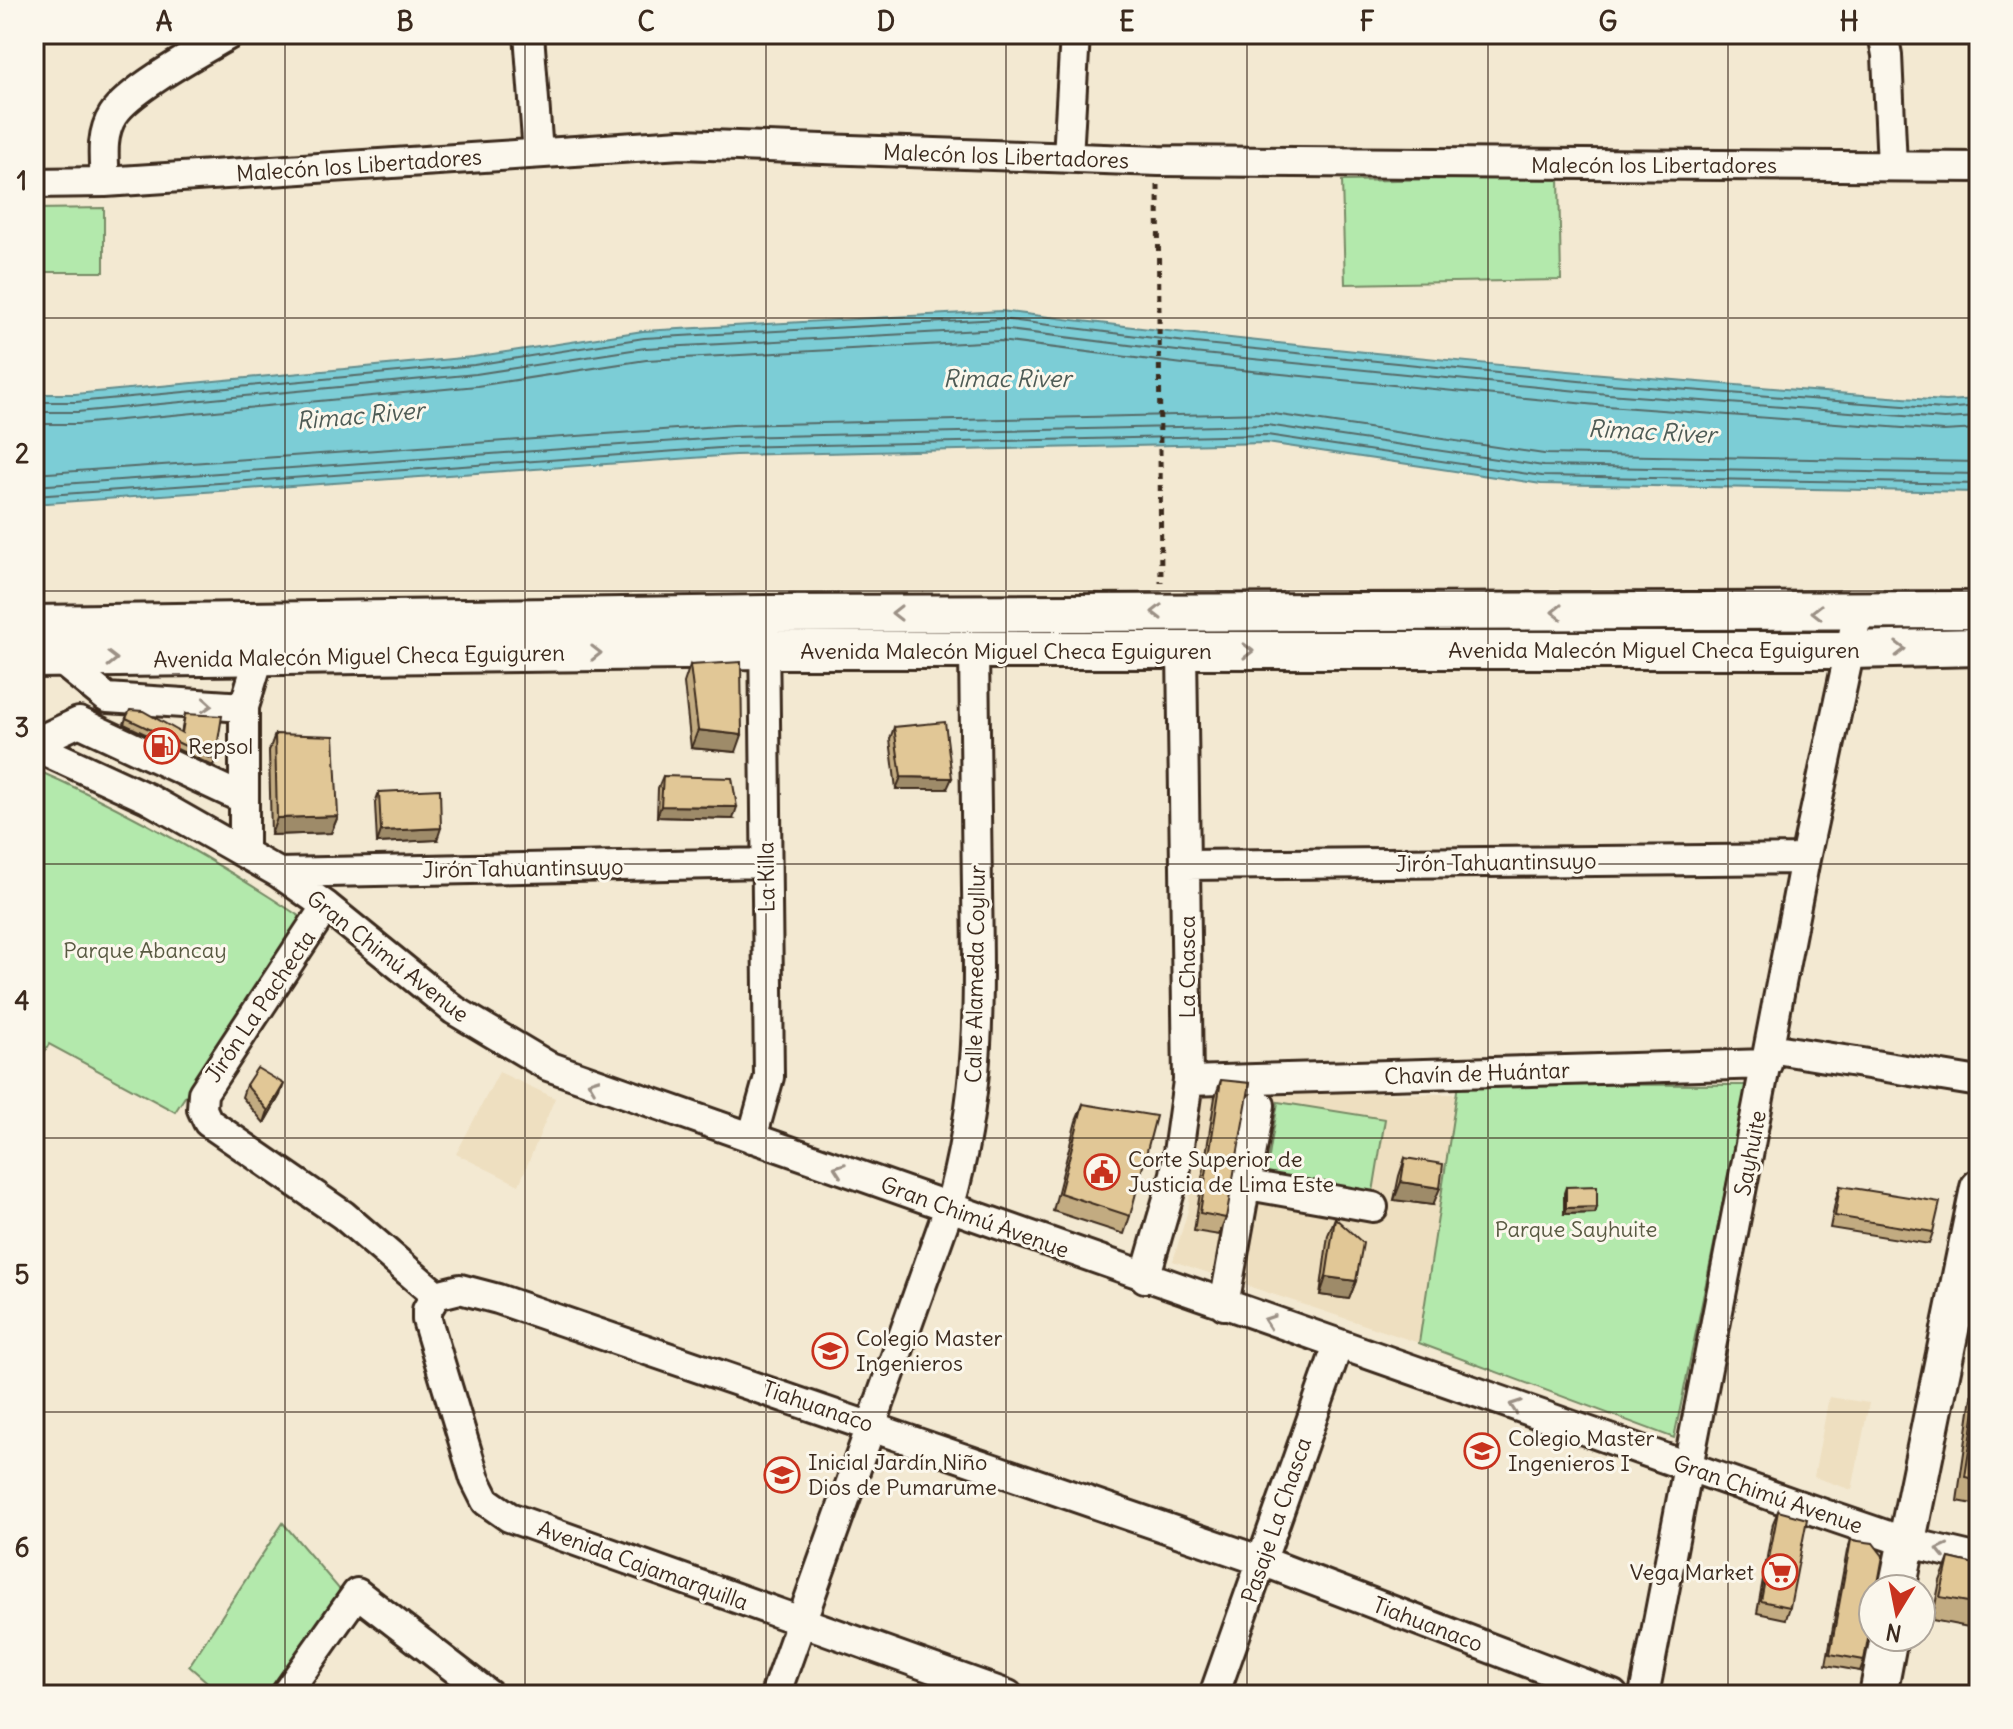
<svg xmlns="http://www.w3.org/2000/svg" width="2013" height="1729" font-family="Delius,sans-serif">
  <rect width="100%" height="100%" fill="#f3e9d2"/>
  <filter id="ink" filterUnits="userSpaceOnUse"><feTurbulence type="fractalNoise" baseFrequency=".0125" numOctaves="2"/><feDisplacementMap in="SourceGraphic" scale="16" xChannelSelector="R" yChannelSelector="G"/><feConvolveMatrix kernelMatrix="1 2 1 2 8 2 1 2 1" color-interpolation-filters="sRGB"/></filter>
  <g filter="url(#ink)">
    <path fill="#eedfc0" d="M499,1072L555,1098L519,1185L456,1154Z
      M1203,1092L1456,1094L1419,1343L1173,1261L1188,1210Z
      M1829,1397L1869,1403L1852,1490L1814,1477Z"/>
    <path fill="#b3e9ac" stroke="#778a65" stroke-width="2" d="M1559,177L1561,280L1345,284L1342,181Z
      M104,208V272H34V209Z
      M34,769C129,810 216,861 302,918L175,1112L49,1044L34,1071Z
      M1458,1084L1747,1085L1674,1438L1419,1343Z
      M1278,1102L1385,1119L1372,1198L1265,1181Z
      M283,1523L346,1597L281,1695L250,1688L244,1695H222L189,1666Z"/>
    <path fill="#7ccdd6" stroke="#628c8c" stroke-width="2" d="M1001,311C1315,351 1629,378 1945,401L1979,399V492L1541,484L1267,443L735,455L34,504V394H75L473,357L643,331Z"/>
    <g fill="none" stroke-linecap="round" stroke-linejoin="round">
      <path stroke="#556b68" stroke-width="2" d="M34,402H76L474,365L644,338L1000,319L1194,343L1609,384L1944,409L1979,406
        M34,412H77L476,374L645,348L1000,329L1193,353L1608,394L1944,419L1979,417
        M34,424H78L477,386L646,360L1000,341L1191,365L1607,406L1943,431L1979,429
        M34,474L733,425L1267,413L1544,454L1979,462
        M34,486L734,437L1267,425L1543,466L1979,474
        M34,496L734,447L1267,435L1542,476L1979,484"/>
      <defs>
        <path id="minor" d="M529,34L538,153
          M1883,34L1887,55L1892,166
          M1068,157L1075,34
          M105,182C104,160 100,135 113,115C131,88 201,51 230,34
          M34,183L105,182L681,144L1159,161L1979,167
          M59,659L107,698L244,707
          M34,743L79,722L244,799
          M34,746L147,798L279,873L326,906L454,1010L548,1066L1795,1504L1906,1542L1979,1559
          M244,851V707L259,657
          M1187,865L1805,859
          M279,873L766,863
          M326,906L203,1093L202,1109L208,1122L343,1215L436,1295L460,1289L498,1299L1262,1561L1613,1695
          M1770,1048L1979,1082
          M1188,1081L1767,1064
          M752,1138L769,1077L764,631
          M1248,1185L1373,1207
          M1145,1278L1175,1174L1188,1081L1182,651
          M436,1295L427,1310V1320L475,1479L486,1501L509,1517L1008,1695
          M1224,1305L1260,1105
          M1954,1309L1979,1314
          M285,1695L357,1593L489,1695
          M775,1695L949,1208C981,1097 979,1003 977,889C976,810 975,731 974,652
          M1214,1695L1338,1345
          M1644,1695L1805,859L1858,612"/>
        <path id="major" d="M34,624L764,614L1979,610
          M34,659L764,650H1850L1979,647
          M1897,1589L1979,1188
          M1878,1695L1889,1637"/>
      </defs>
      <use href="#minor" stroke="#3b2a1e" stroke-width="34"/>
      <use href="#major" stroke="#3b2a1e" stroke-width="42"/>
      <path stroke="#3b2a1e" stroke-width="5" stroke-dasharray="6 6" stroke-linecap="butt" d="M1158,185L1161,583"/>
      <use href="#minor" stroke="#fbf7ec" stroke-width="28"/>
      <use href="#major" stroke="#fbf7ec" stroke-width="36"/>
    </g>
    <path fill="#c2ab81" stroke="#3b2a1e" stroke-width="2" d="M690,665L736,752L691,748L684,683Z
      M185,714L215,760L213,766L124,724L126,718L181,733Z
      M894,727L947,789H896L890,739Z
      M275,734L338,816L331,833L271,835L269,751Z
      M663,776L733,819L657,817L658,788Z
      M379,792L437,840L377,843L375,803Z
      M1221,1080L1226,1218L1219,1235L1194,1231L1215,1097Z
      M246,1085L280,1095L264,1123L242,1097Z
      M1083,1104L1130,1216L1124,1234L1053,1211L1076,1121Z
      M1405,1158L1433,1205L1394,1200L1399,1176Z
      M1840,1186L1933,1232L1929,1244L1830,1228L1836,1198Z
      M1566,1187L1597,1207L1595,1213L1564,1214V1193Z
      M1335,1218L1356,1281L1349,1299L1320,1295L1328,1235Z
      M1979,1349V1505L1957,1501Z
      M1778,1511L1790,1607L1786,1619L1757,1613L1773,1523Z
      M1851,1540L1864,1660L1860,1671L1826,1665L1847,1551Z
      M1949,1558L1979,1565V1629L1932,1620L1940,1581Z"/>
    <path fill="#9e8b69" stroke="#3b2a1e" stroke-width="2" d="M698,730L742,735L736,752L691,748Z
      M901,777L952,778L947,789H896Z
      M661,806L737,807L733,819L657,817Z
      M338,816L331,833L271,835L277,818Z
      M441,828L437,840L377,843L381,831Z
      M284,1084L280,1095L264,1123L268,1111Z
      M1401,1182L1440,1188L1433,1205L1394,1200Z
      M1597,1207L1595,1213L1564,1214L1566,1208Z
      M1326,1277L1356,1281L1349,1299L1320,1295Z"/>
    <path fill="#e1c796" stroke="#3b2a1e" stroke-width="2" d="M741,662L742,735L698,730L690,665Z
      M130,710L143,711L182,733L185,714L222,716L215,760L126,718Z
      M945,722L952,778L901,777L894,727Z
      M275,734L334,736L338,816L277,818Z
      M663,776L732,778L737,807L661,806Z
      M440,789L441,828L381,831L379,792Z
      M257,1068L284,1084L268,1111L246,1085Z
      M1221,1080L1250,1083L1226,1218L1200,1213Z
      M1083,1104L1156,1116L1130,1216L1060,1193Z
      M1405,1158L1443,1164L1440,1188L1401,1182Z
      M1597,1186V1207L1566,1208V1187Z
      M1840,1186L1940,1202L1933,1232L1835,1216Z
      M1335,1218L1363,1243L1356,1281L1326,1277Z
      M1979,1384V1480L1965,1477Z
      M1778,1511L1807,1519L1790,1607L1761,1601Z
      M1851,1540L1873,1543L1883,1556L1877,1589H1873V1611L1864,1660L1830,1654Z
      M1949,1558L1979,1565V1604L1940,1597Z"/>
    <defs><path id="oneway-chevron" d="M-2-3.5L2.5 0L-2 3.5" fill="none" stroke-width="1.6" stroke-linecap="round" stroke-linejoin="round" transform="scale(2)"/></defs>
    <g stroke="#9b9085">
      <use href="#oneway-chevron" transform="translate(1157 612) rotate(180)"/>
      <use href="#oneway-chevron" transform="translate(1557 612) rotate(180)"/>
      <use href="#oneway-chevron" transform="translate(1817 612) rotate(180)"/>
      <use href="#oneway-chevron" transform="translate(897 613) rotate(180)"/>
      <use href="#oneway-chevron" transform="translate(1900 649) rotate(-1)"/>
      <use href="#oneway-chevron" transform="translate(1248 651)"/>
      <use href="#oneway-chevron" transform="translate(596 653) rotate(-1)"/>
      <use href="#oneway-chevron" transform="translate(112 659) rotate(-1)"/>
      <use href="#oneway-chevron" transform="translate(207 705) rotate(4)"/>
      <use href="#oneway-chevron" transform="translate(593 1084) rotate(-159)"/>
      <use href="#oneway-chevron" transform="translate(839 1169) rotate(-160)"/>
      <use href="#oneway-chevron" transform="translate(1269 1321) rotate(-161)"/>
      <use href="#oneway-chevron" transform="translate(1515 1406) rotate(-161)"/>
      <use href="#oneway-chevron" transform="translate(1942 1550) rotate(-167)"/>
    </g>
  </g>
  <path fill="none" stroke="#3b2a1e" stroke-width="2" stroke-opacity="0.55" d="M285,34V1695M525,34V1695M766,34V1695M1006,34V1695M1247,34V1695M1488,34V1695M1728,34V1695M34,318H1979M34,591H1979M34,864H1979M34,1138H1979M34,1412H1979"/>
  <defs>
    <symbol id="fuel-ring" viewBox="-11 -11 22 22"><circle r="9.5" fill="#fbf7ec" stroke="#c8321e" stroke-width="1.5"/><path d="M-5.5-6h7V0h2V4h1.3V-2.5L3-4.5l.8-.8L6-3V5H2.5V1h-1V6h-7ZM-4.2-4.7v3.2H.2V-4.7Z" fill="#c8321e"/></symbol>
    <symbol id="civic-ring" viewBox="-11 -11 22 22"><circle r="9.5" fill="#fbf7ec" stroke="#c8321e" stroke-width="1.5"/><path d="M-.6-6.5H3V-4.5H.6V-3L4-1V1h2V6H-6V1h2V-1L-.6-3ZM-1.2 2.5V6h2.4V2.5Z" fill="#c8321e"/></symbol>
    <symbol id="school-ring" viewBox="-11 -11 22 22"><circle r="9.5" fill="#fbf7ec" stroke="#c8321e" stroke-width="1.5"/><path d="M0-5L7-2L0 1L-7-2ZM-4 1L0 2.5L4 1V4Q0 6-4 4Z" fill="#c8321e"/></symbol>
    <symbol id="supermarket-ring" viewBox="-11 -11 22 22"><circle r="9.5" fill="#fbf7ec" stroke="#c8321e" stroke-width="1.5"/><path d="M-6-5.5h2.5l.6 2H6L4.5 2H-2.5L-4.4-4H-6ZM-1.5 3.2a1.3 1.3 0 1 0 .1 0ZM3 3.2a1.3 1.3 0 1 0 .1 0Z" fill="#c8321e"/></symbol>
  </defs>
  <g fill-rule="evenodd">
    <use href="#fuel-ring" x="142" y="726" width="40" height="40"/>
    <use href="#civic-ring" x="1082" y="1152" width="40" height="40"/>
    <use href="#school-ring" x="810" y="1331" width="40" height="40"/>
    <use href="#school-ring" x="1462" y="1431" width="40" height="40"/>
    <use href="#school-ring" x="762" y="1455" width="40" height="40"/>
    <use href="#supermarket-ring" x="1760" y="1552" width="40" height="40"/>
  </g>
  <g text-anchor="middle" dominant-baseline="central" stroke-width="6" stroke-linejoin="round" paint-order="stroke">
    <g font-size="22" fill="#3b2a1e" stroke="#fbf7ec">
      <text transform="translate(1006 156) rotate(2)">Malecón los Libertadores</text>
      <text transform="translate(359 165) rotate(-4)">Malecón los Libertadores</text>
      <text x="1654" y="165">Malecón los Libertadores</text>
      <text x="1654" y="650">Avenida Malecón Miguel Checa Eguiguren</text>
      <text x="1006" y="651">Avenida Malecón Miguel Checa Eguiguren</text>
      <text transform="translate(359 656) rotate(-1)">Avenida Malecón Miguel Checa Eguiguren</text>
      <text transform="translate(1496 862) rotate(-1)">Jirón Tahuantinsuyo</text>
      <text transform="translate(523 868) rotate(-1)">Jirón Tahuantinsuyo</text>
      <text transform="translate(766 877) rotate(-91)">La Killa</text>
      <text transform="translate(388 956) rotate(38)">Gran Chimú Avenue</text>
      <text transform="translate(1187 967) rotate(-90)">La Chasca</text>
      <text transform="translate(975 974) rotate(-89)">Calle Alameda Coyllur</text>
      <text transform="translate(260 1006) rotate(-56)">Jirón La Pachecta</text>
      <text transform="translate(1477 1073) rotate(-2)">Chavín de Huántar</text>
      <text transform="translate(1750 1153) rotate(-79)">Sayhuite</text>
      <text transform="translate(975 1217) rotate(20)">Gran Chimú Avenue</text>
      <text transform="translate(818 1406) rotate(19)">Tiahuanaco</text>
      <text transform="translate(1768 1494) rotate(19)">Gran Chimú Avenue</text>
      <text transform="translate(1276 1520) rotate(-71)">Pasaje La Chasca</text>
      <text transform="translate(643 1565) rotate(20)">Avenida Cajamarquilla</text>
      <text transform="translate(1428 1624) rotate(21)">Tiahuanaco</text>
    </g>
    <g font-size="22" fill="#3b2a1e" stroke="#fbf7ec" text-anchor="start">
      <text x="188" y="746">Repsol</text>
      <text x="1128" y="1159">Corte Superior de<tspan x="1128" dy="25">Justicia de Lima Este</tspan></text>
      <text x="856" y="1338">Colegio Master<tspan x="856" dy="25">Ingenieros</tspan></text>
      <text x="1508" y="1438">Colegio Master<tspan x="1508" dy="25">Ingenieros I</tspan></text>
      <text x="808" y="1462">Inicial Jardín Niño<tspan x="808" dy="25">Dios de Pumarume</tspan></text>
      <text x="1754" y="1572" text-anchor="end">Vega Market</text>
    </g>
    <g font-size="22" fill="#595a42" stroke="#fbf7ec">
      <text x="145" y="950">Parque Abancay</text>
      <text x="1576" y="1229">Parque Sayhuite</text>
    </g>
    <g font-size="24" font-style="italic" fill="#4e5b55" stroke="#fbf7ec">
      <text x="1007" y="378">Rimac River</text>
      <text transform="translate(360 415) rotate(-5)">Rimac River</text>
      <text transform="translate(1652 431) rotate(3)">Rimac River</text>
    </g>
  </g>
  <rect width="2013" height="1729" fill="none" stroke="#fbf7ec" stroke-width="88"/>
  <g transform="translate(1897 1613) rotate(190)"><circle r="38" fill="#fbf7ec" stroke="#aea59a" stroke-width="2"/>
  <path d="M0-6L14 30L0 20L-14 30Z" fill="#c8321e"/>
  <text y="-12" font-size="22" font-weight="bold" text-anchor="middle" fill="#3b2a1e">N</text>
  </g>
  <rect x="44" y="44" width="1925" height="1641" fill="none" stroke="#3b2a1e" stroke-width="3"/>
  <g font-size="26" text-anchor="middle" font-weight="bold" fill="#3b2a1e">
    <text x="164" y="31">A</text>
    <text x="405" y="31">B</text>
    <text x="646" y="31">C</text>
    <text x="886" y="31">D</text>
    <text x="1127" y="31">E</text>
    <text x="1367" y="31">F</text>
    <text x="1608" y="31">G</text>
    <text x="1849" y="31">H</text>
    <text x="22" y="190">1</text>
    <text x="22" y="463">2</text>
    <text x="22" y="737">3</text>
    <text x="22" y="1010">4</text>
    <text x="22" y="1284">5</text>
    <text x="22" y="1557">6</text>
  </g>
</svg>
